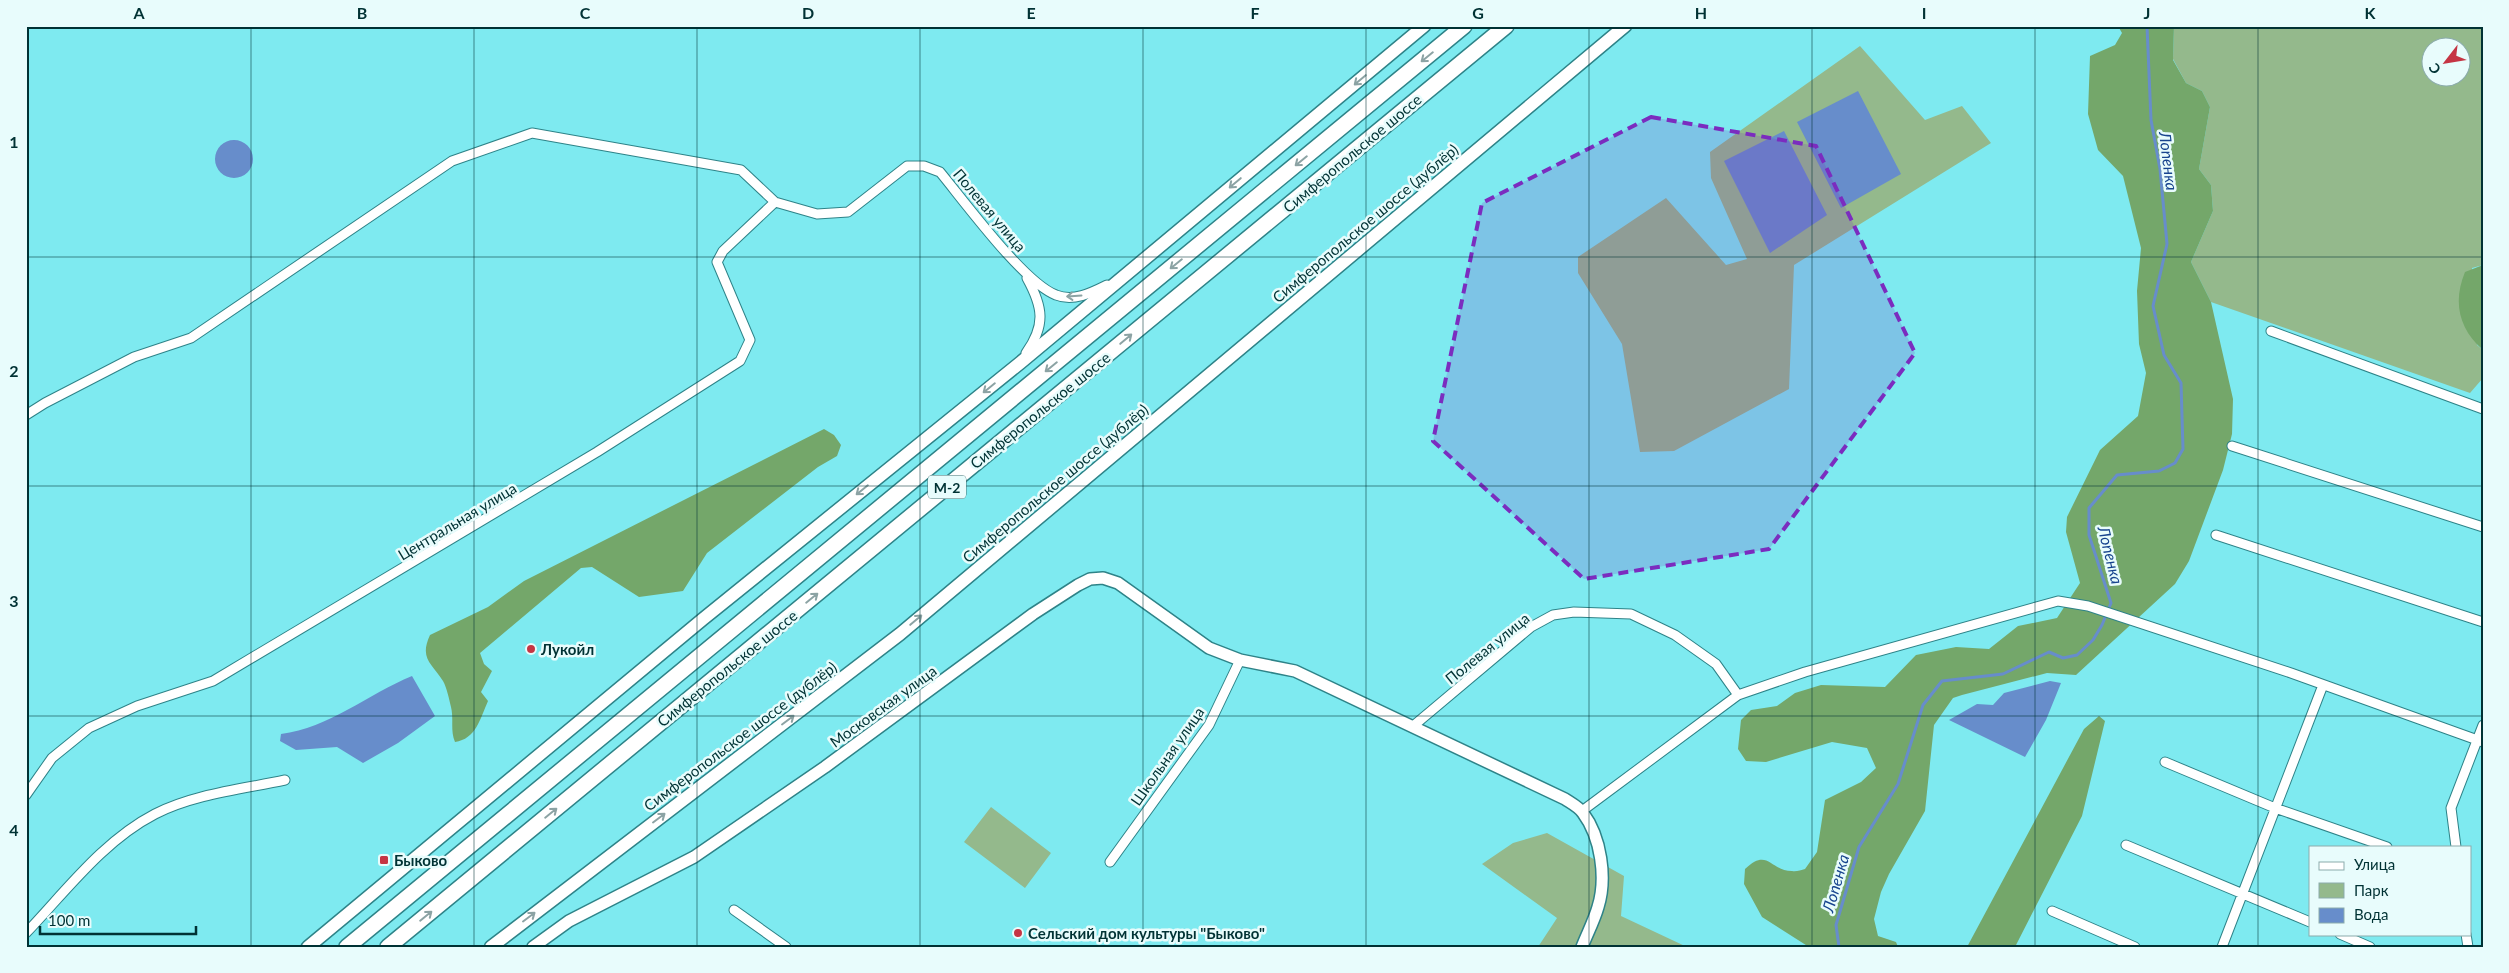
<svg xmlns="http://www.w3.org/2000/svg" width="2509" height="973" font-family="Lato,sans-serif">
  <rect width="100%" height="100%" fill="#7eeaf0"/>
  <path fill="#94b98c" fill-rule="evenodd" d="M2174,26H2483V265L2472,268L2477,345L2483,350V378L2470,393L2211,302L2191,262L2213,211L2211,185L2199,169L2210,107L2202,91L2186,83L2173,59ZM2432,48H2462V78H2432Z
    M1860,46L1925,120L1962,106L1991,143L1794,265L1789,389L1674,451L1640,452L1622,344L1578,273V257L1666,198L1726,265L1747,259L1711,178L1710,152Z
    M991,807L1051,853L1025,888L964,842Z
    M1547,833L1624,876L1621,916L1687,947H1538L1557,918L1482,864L1513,843Z"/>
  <path fill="#74a76a" d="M2118,26H2174L2173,60L2186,83L2202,91L2210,107L2199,169L2211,185L2213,211L2191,262L2211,302L2233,399L2232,434L2223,470L2189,561L2175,584L2076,675L2047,673L1962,695L1953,698L1934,725L1925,811L1889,874L1881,892L1874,919L1878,936L1896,942L1898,947H1809L1762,917L1744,884L1745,869C1768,847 1770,871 1792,871C1796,872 1801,870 1805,869L1817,852L1825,800L1861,782L1876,768L1867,748L1832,742L1766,762L1746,761L1738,749L1741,720L1751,710L1777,706L1795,693L1821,685L1885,687L1916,655L1956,647L1989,649L2018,626L2057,618L2080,583L2066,532L2067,517L2100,450L2138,416L2146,373L2139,344L2137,291L2141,248L2123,176L2098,150L2088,114L2090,56L2115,45L2122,33Z
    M2483,265V350C2458,328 2453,301 2465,272Z
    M824,429L834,435L841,445L837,456L818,467L707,553L683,591L639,597L592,567L581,568L480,653L484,664L492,671L481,692L488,701C480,719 476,739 455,742C450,730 454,720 451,707C449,699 447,688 443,681C432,663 419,659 430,635L488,607L524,581Z
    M2099,716L2105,721L2082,816L2015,947H1967L2084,729Z"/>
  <path fill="#678dcb" d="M1858,91L1901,174L1841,208L1797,122Z
    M1784,131L1827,215L1770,253L1724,161Z
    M215 159a19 19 0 1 1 38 0a19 19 0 1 1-38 0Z
    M412,676L435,716L398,743L363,763L337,747L296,750L280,741L281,734C329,728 368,694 412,676Z
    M2050,681L2061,683L2046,720L2025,757L1949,720L1977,704L1993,705L2004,693Z"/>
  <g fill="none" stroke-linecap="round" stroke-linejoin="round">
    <path stroke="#678dcb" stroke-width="3" d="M1839,947L1836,925L1859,847L1898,784L1923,705L1942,681L2003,674L2049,652L2063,658L2077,655L2093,640L2102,625L2111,603L2089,535V508L2117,475L2159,471L2175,463L2183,449L2181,383L2164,355L2153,306L2167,244L2160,169L2151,120L2147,26"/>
    <defs>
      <path id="street" d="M2271,331L2483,409
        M1026,353C1046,325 1043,307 1027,278
        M26,415L45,403L134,357L191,338L452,161L532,133L741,170L775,202L817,214L848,212L907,166H924L940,172C964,201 1024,283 1056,295C1073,302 1091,293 1107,285
        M2232,446L2483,527
        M2216,535L2483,622
        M1412,727L1531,627L1553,615L1574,612L1631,614L1675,635L1716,664L1738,695
        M2165,762L2275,808L2387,847
        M26,795L52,758L89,728L137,706L213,681L597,452L740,361L750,340L717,262L723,251L775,202
        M1582,811L1738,695L1805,672L2058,601L2088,606L2291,673L2483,742
        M2126,845L2310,922
        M2456,847L2451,808L2483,725
        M1110,862L1209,725L1240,660
        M734,910L786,947
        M2052,911L2135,947
        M26,933C66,891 103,841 155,814C194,794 243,789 285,780
        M2340,934L2370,947
        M2466,934L2468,947
        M2222,947L2323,685"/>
      <path id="secondary" d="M533,947L569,921L694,857L825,767L1033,614L1078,585L1090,579L1103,578L1118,583L1209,648L1240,660L1295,671L1565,799C1571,803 1579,807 1583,813C1601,837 1607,878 1598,907C1594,921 1587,934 1582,947"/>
      <path id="primary" d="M308,947L703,619L1020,363L1424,26
        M491,947L900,634L1625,26"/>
      <path id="highway" d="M347,947L1464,26
        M388,947L1506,26"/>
    </defs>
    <use href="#street" stroke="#2e8388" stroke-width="11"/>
    <use href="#secondary" stroke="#2e8388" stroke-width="14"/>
    <use href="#primary" stroke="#2e8388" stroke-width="15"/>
    <use href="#highway" stroke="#2e8388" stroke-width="18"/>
    <use href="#street" stroke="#fff" stroke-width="9"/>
    <use href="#secondary" stroke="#fff" stroke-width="11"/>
    <use href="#primary" stroke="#fff" stroke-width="12"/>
    <use href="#highway" stroke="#fff" stroke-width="15"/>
  </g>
  <defs><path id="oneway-shaft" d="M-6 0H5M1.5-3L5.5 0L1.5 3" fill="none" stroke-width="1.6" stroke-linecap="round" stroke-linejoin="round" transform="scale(1.25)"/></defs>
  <g stroke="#8ca3a4">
    <use href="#oneway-shaft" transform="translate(1427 57) rotate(141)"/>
    <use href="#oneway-shaft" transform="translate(1360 80) rotate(140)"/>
    <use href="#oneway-shaft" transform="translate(1301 161) rotate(141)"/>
    <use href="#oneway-shaft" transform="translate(1235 183) rotate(140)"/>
    <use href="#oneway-shaft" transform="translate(1176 264) rotate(141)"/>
    <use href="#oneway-shaft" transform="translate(1074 296) rotate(176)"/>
    <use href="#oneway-shaft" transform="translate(1126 339) rotate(-40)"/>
    <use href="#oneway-shaft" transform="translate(1051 367) rotate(141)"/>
    <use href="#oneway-shaft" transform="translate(989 388) rotate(141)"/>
    <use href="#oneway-shaft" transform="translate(862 490) rotate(141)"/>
    <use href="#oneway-shaft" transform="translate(812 598) rotate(-39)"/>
    <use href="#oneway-shaft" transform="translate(916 620) rotate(-40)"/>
    <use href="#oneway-shaft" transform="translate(788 720) rotate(-37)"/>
    <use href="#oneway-shaft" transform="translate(551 813) rotate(-39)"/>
    <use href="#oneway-shaft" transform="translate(659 818) rotate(-37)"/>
    <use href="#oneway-shaft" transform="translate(426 916) rotate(-39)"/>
    <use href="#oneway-shaft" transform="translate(529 917) rotate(-37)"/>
  </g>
  <path fill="#7b2cbf" fill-opacity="0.2" stroke="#7b2cbf" stroke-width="4" stroke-dasharray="10 6" stroke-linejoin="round" d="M1651,117L1816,146L1915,353L1769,549L1584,579L1433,441L1482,203Z"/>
  <path fill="none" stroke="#003234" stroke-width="1" stroke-opacity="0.55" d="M251,26V947M474,26V947M697,26V947M920,26V947M1143,26V947M1366,26V947M1589,26V947M1812,26V947M2035,26V947M2258,26V947M26,257H2483M26,486H2483M26,716H2483"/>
  <g fill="#c53544" stroke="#e8fcfc" stroke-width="2">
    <circle cx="531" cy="649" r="5"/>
    <rect x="379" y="855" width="10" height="10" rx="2.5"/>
    <circle cx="1018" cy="933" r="5"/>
  </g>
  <g text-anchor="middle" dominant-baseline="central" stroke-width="5" stroke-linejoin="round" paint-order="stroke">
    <rect fill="#e8fcfc" stroke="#466f70" stroke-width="1" x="928" y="475.5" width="38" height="23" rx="4"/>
    <g font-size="14" font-weight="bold" fill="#003234">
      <text x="947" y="487">М-2</text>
    </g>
    <g font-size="15" fill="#003234" stroke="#e8fcfc">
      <text transform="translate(1352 153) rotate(-40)">Симферопольское шоссе</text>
      <text transform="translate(990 210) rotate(50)">Полевая улица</text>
      <text transform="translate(1365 223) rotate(-40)">Симферопольское шоссе (дублёр)</text>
      <text transform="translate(1040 410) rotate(-39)">Симферопольское шоссе</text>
      <text transform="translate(1055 483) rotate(-40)">Симферопольское шоссе (дублёр)</text>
      <text transform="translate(457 521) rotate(-31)">Центральная улица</text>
      <text transform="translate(1487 648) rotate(-39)">Полевая улица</text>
      <text transform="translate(727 668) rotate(-39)">Симферопольское шоссе</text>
      <text transform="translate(883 706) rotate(-36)">Московская улица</text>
      <text transform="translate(740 736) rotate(-37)">Симферопольское шоссе (дублёр)</text>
      <text transform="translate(1167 756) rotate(-55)">Школьная улица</text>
    </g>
    <g font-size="15" font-weight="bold" fill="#003234" stroke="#e8fcfc" text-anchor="start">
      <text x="541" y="649">Лукойл</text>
      <text x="394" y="860">Быково</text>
      <text x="1028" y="933">Сельский дом культуры "Быково"</text>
    </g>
    <g font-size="16" font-style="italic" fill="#17448e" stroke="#e8fcfc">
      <text transform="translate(2169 161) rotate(83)">Лопенка</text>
      <text transform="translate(2111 555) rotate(76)">Лопенка</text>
      <text transform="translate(1835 883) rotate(-74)">Лопенка</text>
    </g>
  </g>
  <rect width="2509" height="973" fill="none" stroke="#e8fcfc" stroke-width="55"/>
  <rect x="2309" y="846" width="162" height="90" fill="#e8fcfc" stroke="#8babac"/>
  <rect x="2319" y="862" width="25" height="8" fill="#ffffff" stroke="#8babac"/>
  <text x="2354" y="870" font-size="15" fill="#003234">Улица</text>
  <rect x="2319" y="883" width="25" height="15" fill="#94b98c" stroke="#8babac"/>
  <text x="2354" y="896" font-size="15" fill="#003234">Парк</text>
  <rect x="2319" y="908" width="25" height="15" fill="#678dcb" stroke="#8babac"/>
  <text x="2354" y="920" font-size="15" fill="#003234">Вода</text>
  <g transform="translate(2446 62) rotate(239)"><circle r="24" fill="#e8fcfc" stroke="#8babac"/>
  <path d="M0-4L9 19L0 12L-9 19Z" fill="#c53544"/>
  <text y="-8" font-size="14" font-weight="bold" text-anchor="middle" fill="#003234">С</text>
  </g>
  <path d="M40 926v8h156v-8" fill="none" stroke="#003234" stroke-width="2.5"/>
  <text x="48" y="926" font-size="15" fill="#003234" stroke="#e8fcfc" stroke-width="4" paint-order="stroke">100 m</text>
  <rect x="28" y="28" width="2454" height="918" fill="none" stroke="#003234" stroke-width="2"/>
  <g font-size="16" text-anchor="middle" font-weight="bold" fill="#003234">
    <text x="139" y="19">A</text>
    <text x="362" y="19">B</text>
    <text x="585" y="19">C</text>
    <text x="808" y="19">D</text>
    <text x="1031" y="19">E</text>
    <text x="1255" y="19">F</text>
    <text x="1478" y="19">G</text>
    <text x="1701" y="19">H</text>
    <text x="1924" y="19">I</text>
    <text x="2147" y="19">J</text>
    <text x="2370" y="19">K</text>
    <text x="14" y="148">1</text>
    <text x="14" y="377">2</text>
    <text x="14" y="607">3</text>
    <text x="14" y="836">4</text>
  </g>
</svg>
